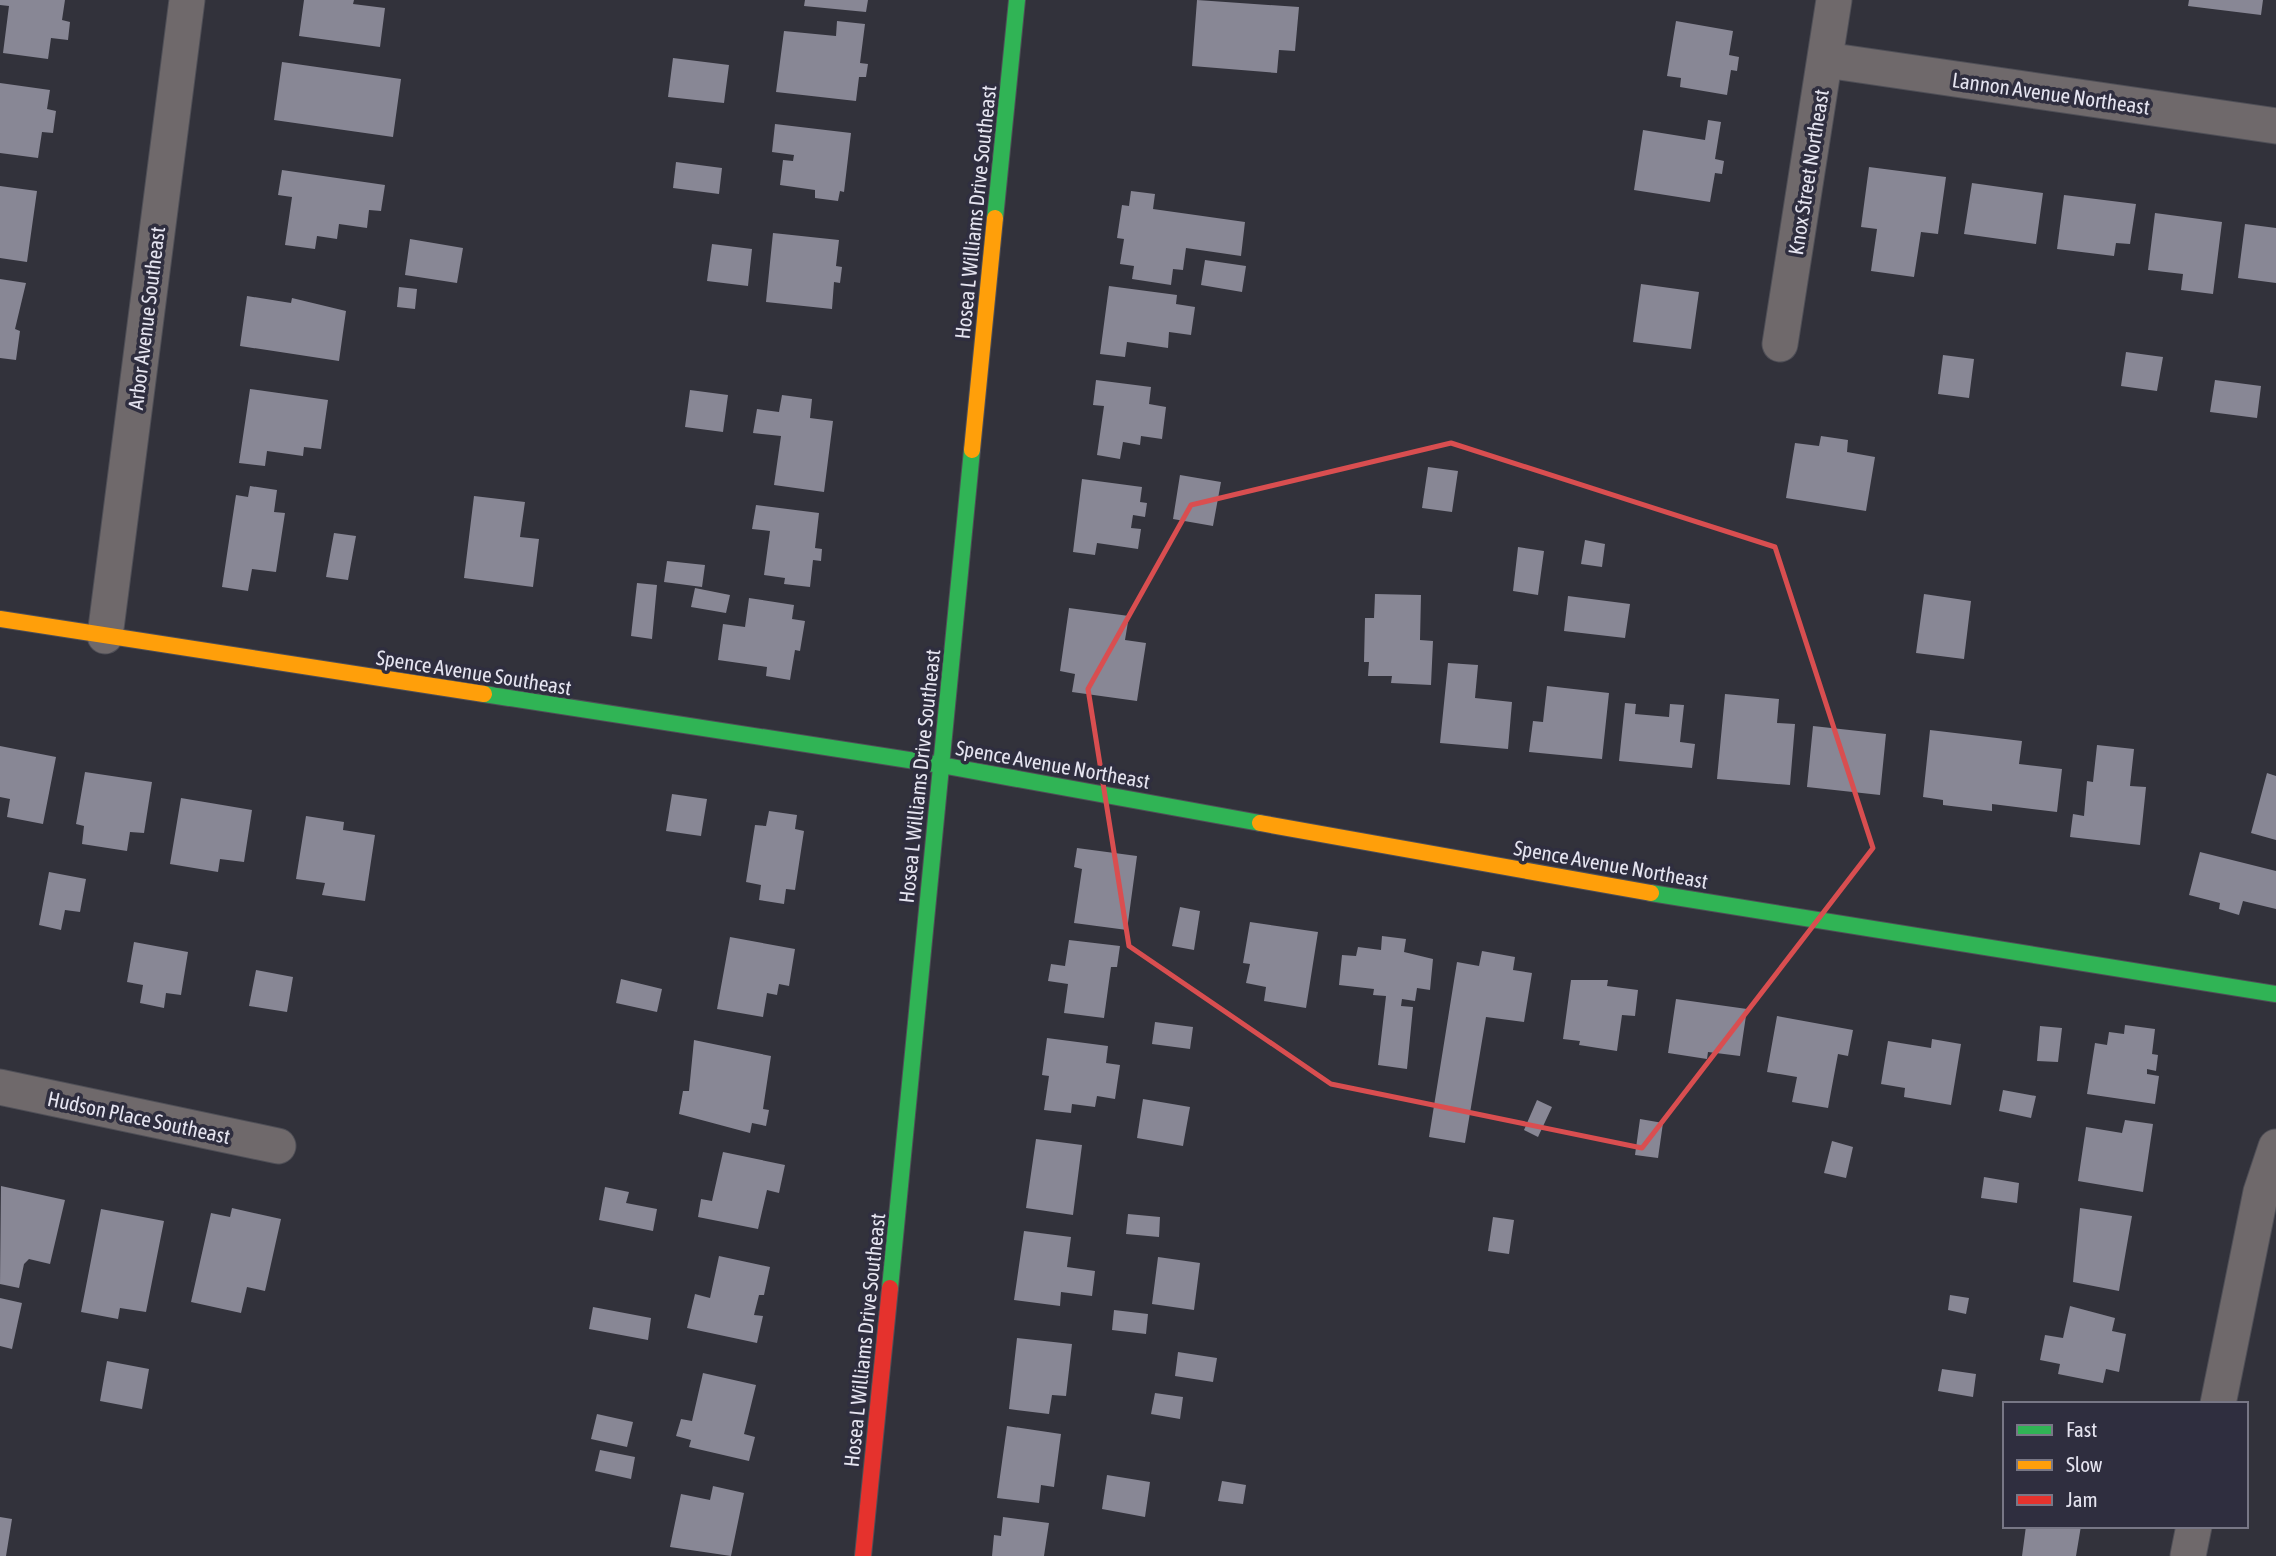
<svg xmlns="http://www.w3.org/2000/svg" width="2276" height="1556" font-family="'Asap Condensed',sans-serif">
  <rect width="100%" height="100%" fill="#32323b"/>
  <path fill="#888795" d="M0,0H65L62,20L70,22L68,40L51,38L48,59L3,53L9,6L0,5Z
    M304,0H354L353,4L385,8L380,47L299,36Z
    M805,0H868L866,12L804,6Z
    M1197,0L1299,7L1295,51L1279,50L1277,73L1192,66Z
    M2189,0H2263L2261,15L2188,6Z
    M837,21L865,24L860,63L868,64L866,77H859L856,101L776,92L784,31L836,36Z
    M1676,21L1733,31L1729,55L1739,57L1737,71L1731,70L1727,95L1680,87L1681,78L1667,76Z
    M673,58L729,65L724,103L668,97Z
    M282,62L401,79L393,137L274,120Z
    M0,83L50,90L47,109L56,111L53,133L42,132L38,158L0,153Z
    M1708,120L1721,122L1715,159L1724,161L1722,174L1715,173L1710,202L1634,190L1643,130L1705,140Z
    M775,124L851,133L844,192L840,191L838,201L815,198V190L780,185L783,160L793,161L794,155L772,152Z
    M676,162L722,168L719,194L673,188Z
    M1869,167L1946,177L1938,234L1921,232L1914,277L1871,271L1877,229L1861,227Z
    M282,170L385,185L381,211L369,210L367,228L339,224L337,239L317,236L315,249L285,245L292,197L278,195Z
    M1972,183L2043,193L2036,244L1964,234Z
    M0,186L37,191L27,262L0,258Z
    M1131,191L1155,194L1153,209L1245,222L1241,256L1186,248L1183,270L1173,269L1171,285L1132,279L1134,266L1120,264L1124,239L1117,238L1122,205L1129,206Z
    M2064,195L2136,204L2130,244L2116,243L2114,256L2057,249Z
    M2155,213L2222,222L2213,294L2181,290L2183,274L2148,270Z
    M2245,224L2276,228V283L2238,278Z
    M773,233L839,240L836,266L842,267L840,283L834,282L832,309L766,302Z
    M410,239L463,248L457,283L405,275Z
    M712,244L752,249L748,286L707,281Z
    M1205,260L1246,266L1242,292L1201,285Z
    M0,279L26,283L15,329L20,331L16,360L0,358Z
    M1641,284L1699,292L1691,349L1633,342Z
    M1109,286L1177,295L1176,304L1195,307L1191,335L1169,332L1168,348L1127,342L1125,357L1100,354Z
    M399,287L417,289L415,309L397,307Z
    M247,296L291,303L292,298L346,311L339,361L240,346Z
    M2126,352L2163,357L2157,391L2121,386Z
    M1943,355L1974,359L1969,398L1938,394Z
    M1096,380L1151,387L1149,404L1166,407L1162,439L1141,436L1140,445L1123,442L1120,459L1097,455L1104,406L1093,405Z
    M2215,380L2261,386L2257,418L2210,412Z
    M250,389L328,400L321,449L304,447L303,456L267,451L265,466L239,463Z
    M690,390L728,395L723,432L685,427Z
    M782,395L812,399L810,418L833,421L824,492L774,485L781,436L753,433L757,409L779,412Z
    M1821,436L1848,440L1847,452L1875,457L1866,511L1786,498L1795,443L1819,446Z
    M1428,467L1458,471L1452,512L1422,508Z
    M1180,475L1221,482L1213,526L1173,519Z
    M1082,479L1142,487L1140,502L1147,503L1145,517L1133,515L1131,528L1141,529L1138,549L1097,543L1095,555L1073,552Z
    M250,486L277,490L274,512L285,513L276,572L252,569L248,591L222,587L236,495L248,497Z
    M474,496L525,502L520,537L539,539L533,587L464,578Z
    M756,505L819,513L815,548L822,549L821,561L813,560L810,587L784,584L785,578L764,575L770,531L752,529Z
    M334,533L356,536L348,580L326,577Z
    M1585,540L1605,544L1602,567L1581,564Z
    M1518,547L1544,551L1538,595L1513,591Z
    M667,561L705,565L702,587L664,582Z
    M637,583L657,585L652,639L631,636Z
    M695,588L730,595L726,613L691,607Z
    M1375,594L1421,595L1420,640L1433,641L1431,685L1391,683L1392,676H1368L1369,662H1364L1365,618H1374Z
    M1924,594L1971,601L1964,659L1916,653Z
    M1568,596L1630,604L1625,638L1564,631Z
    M749,598L794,605L792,619L805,621L800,651L795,650L790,680L766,676L767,667L718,660L723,624L745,627Z
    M1069,608L1129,616L1125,640L1146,643L1137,701L1072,692L1075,674L1060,671Z
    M1448,663L1478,665L1475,698L1512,702L1508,749L1440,743Z
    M1547,686L1609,693L1602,759L1529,752L1533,721L1543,722Z
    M1725,694L1779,699L1777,723L1795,724L1790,785L1717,779Z
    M1625,703L1636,704L1635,714L1669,717L1670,704L1684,705L1680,742L1695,744L1692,768L1619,761Z
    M1813,726L1886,734L1880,795L1807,787Z
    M1930,730L2022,741L2019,764L2062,769L2057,812L1992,804V811L1943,805V800L1923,797Z
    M2097,745L2134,749L2130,786L2146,787L2140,845L2070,837L2073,814L2084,816L2087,781L2093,782Z
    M0,746L56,757L43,824L7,817L10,799L0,797Z
    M85,772L152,782L144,833L130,832L127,851L82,844L84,826L76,824Z
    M2267,773L2276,776V840L2251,833Z
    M672,794L707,799L701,836L666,831Z
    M181,798L252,810L244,862L220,859L218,872L170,864Z
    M769,811L797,815L795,829L804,831L795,890L786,889L784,904L759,900L761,885L746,882L755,825L766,826Z
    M306,816L344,822L343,830L375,835L365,901L322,895L325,883L296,879Z
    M1077,848L1137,856L1127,930L1074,923L1082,869L1074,867Z
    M2200,852L2276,871V909L2243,901L2239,915L2219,909L2220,903L2189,895Z
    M49,872L86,879L80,912L65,910L61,930L39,925Z
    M1180,907L1200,911L1194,950L1172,946Z
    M1250,922L1318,932L1306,1008L1264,1001L1266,987L1246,983L1250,964L1243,963Z
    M1382,936L1406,939L1404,952L1433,959L1430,990L1417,988L1415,1001L1402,999L1401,1006L1413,1007L1407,1069L1378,1065L1386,996L1373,995L1374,989L1339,985L1342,955L1356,956L1358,947L1381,950Z
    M730,937L795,949L789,986L779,984L777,995L767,993L763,1017L717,1009Z
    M1069,940L1120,946L1117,967H1111L1104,1018L1064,1013L1068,984L1048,981L1051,964L1065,966Z
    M134,942L188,952L181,995L166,993L164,1008L140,1003L143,985L127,982Z
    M1482,951L1515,957L1513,970L1532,973L1524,1022L1486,1017L1465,1143L1429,1137L1457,962L1479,966Z
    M256,970L293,977L287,1012L249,1006Z
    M621,979L662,989L657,1012L616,1003Z
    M1571,980H1608L1607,986L1638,990L1635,1016L1622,1015L1617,1051L1579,1045L1580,1041L1563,1039Z
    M1676,999L1747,1009L1740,1056L1708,1052L1707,1059L1668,1053Z
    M1777,1016L1853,1030L1848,1056L1838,1054L1828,1108L1792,1102L1797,1077L1767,1072Z
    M1155,1022L1193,1027L1190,1049L1152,1044Z
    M2125,1025L2155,1029L2152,1054L2158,1055L2156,1071L2147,1069V1074L2159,1076L2155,1104L2087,1094L2095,1043L2107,1045L2109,1032L2124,1034Z
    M2040,1026L2062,1028L2058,1062L2037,1061Z
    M1047,1038L1108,1046L1106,1063L1120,1065L1115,1099L1097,1096L1095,1107L1072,1104L1071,1113L1044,1110L1049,1076L1042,1075Z
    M1932,1039L1961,1044L1951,1105L1904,1097L1905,1088L1881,1084L1888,1041L1931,1048Z
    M694,1040L771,1056L763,1109L769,1110L766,1126L752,1123L750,1133L679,1114L683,1091H689Z
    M2003,1090L2036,1096L2031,1118L1999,1111Z
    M1143,1099L1190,1107L1183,1146L1137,1138Z
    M1537,1100L1552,1107L1538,1137L1524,1130Z
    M1640,1119L1663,1123L1658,1158L1635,1155Z
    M2125,1120L2153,1124L2143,1192L2078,1181L2086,1127L2122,1133Z
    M1036,1139L1082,1145L1073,1215L1026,1208Z
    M1832,1141L1853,1147L1846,1178L1824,1173Z
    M723,1152L785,1165L779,1193L767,1190L758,1229L698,1217L701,1199L712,1201Z
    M1984,1177L2019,1183L2017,1203L1981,1198Z
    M1,1186L65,1200L50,1264L29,1259L24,1264L19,1288L0,1284Z
    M605,1187L629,1192L626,1203L657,1209L653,1231L599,1220Z
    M232,1208L281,1219L265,1291L247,1287L241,1313L191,1302L211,1213L230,1217Z
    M2080,1208L2132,1216L2119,1291L2073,1282Z
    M101,1209L164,1221L146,1312L120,1308L118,1319L81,1312Z
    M1128,1214L1160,1217L1159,1237L1126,1234Z
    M1493,1217L1514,1220L1509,1254L1488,1251Z
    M1024,1231L1071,1237L1067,1267L1095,1271L1092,1296L1061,1292L1060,1306L1014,1300Z
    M719,1256L770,1267L764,1295H759L754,1315L763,1316L757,1343L687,1328L695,1294L710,1298Z
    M1158,1257L1200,1263L1194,1310L1152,1304Z
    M1950,1295L1969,1298L1966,1314L1948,1310Z
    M0,1298L22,1303L12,1349L0,1346Z
    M2070,1306L2115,1318L2112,1331L2126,1334L2119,1372L2106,1369L2103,1383L2058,1374L2060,1364L2040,1360L2045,1335L2063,1338Z
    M593,1307L651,1318L648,1340L589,1329Z
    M1114,1310L1148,1314L1146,1334L1112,1330Z
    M1017,1338L1072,1344L1066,1396L1052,1395L1049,1414L1009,1409Z
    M1178,1352L1217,1358L1213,1382L1175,1376Z
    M107,1361L149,1369L142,1409L100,1401Z
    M1942,1369L1976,1374L1973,1397L1938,1391Z
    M703,1373L756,1385L744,1434L755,1437L749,1461L689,1447L691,1440L676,1436L681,1419L692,1421Z
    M1155,1393L1183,1397L1180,1419L1151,1414Z
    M597,1414L633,1422L627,1447L591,1439Z
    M1007,1426L1061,1434L1054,1487L1041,1485L1039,1503L997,1498Z
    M600,1450L635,1457L631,1479L595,1471Z
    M1107,1475L1150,1482L1145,1517L1102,1509Z
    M1222,1481L1246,1485L1243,1504L1218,1501Z
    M713,1486L744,1493L731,1556L670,1547L681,1494L710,1500Z
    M0,1517L12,1519L6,1556H0Z
    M1003,1517L1049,1523L1044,1556H992L994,1535L1001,1536Z
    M2026,1526H2081L2076,1556H2022Z"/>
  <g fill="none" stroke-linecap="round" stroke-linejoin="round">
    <defs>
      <path id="street" d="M1826,60L2276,126
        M1780,344L1834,0
        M105,636L187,0
        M0,1087L278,1146
        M2218,1404L2261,1192L2276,1147
        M2188,1556L2194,1526"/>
      <path id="fast" d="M995,218L1017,0
        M484,694L941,765L1260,823
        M1651,893L2276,994
        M890,1288L972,450"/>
      <path id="slow" d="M972,450L995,218
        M0,619L484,694
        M1260,823L1651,893"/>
      <path id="jam" d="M863,1556L890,1288"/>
    </defs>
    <use href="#street" stroke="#4f4f57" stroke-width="37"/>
    <use href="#fast" stroke="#4f4f57" stroke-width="18"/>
    <use href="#slow" stroke="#4f4f57" stroke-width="18"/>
    <use href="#jam" stroke="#4f4f57" stroke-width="18"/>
    <use href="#street" stroke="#6f696b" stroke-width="35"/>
    <use href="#fast" stroke="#30b455" stroke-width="16"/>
    <use href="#slow" stroke="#ff9f0a" stroke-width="16"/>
    <use href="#jam" stroke="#e5322d" stroke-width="16"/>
  </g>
  <path fill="none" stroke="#d94e50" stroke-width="5" stroke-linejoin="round" d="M1451,443L1775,547L1873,848L1642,1148L1331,1084L1129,946L1088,689L1191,505Z"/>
  <g text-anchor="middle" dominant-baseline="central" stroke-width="7" stroke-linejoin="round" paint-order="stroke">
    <g font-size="21" fill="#e5e4f0" stroke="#2f2e3f">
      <text transform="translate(2051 93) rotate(8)">Lannon Avenue Northeast</text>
      <text transform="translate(1808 172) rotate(-81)">Knox Street Northeast</text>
      <text transform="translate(975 212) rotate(-84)">Hosea L Williams Drive Southeast</text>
      <text transform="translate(146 318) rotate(-83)">Arbor Avenue Southeast</text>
      <text transform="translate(474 672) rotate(9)">Spence Avenue Southeast</text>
      <text transform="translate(1053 764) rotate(10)">Spence Avenue Northeast</text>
      <text transform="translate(919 776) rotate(-84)">Hosea L Williams Drive Southeast</text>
      <text transform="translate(1611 864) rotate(10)">Spence Avenue Northeast</text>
      <text transform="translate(139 1117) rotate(12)">Hudson Place Southeast</text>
      <text transform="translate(864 1340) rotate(-84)">Hosea L Williams Drive Southeast</text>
    </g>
  </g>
  <rect x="2003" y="1402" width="245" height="126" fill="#2f2e3f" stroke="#787786" stroke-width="2"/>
  <rect x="2017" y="1425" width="35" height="10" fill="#30b455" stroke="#787786" stroke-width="2"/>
  <text x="2066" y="1437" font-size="21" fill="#e5e4f0">Fast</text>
  <rect x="2017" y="1460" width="35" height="10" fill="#ff9f0a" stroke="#787786" stroke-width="2"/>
  <text x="2066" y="1472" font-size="21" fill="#e5e4f0">Slow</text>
  <rect x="2017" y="1495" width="35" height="10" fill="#e5322d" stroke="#787786" stroke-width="2"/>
  <text x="2066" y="1507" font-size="21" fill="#e5e4f0">Jam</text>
</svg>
